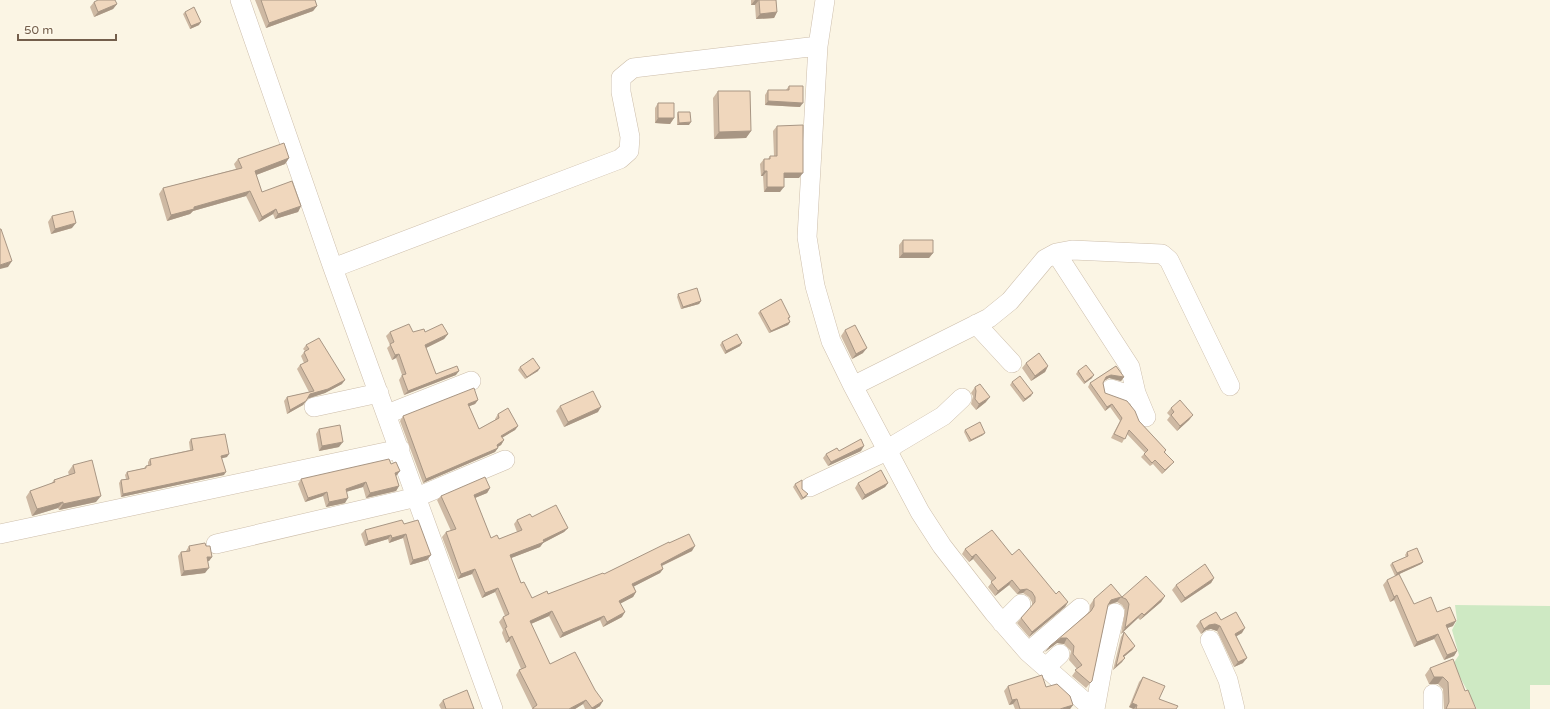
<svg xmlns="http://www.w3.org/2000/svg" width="1550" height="709" font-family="'Varela Round',sans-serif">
  <rect width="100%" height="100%" fill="#fbf5e4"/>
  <path fill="#cee9c3" d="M1455,605L1550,606V685H1530V709H1477L1453,664L1459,655L1452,630L1457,620Z"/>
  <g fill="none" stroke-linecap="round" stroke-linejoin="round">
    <defs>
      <path id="minor" d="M240,0L333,268L493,709
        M825,0L818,46L807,237L815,286L831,341L853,386L920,512L942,546L994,613L1028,652L1093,709
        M1056,253L1130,367L1136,393L1146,417
        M333,268L620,159L629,151L630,137L621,92V78L633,68L818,46
        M976,324L1012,363
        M853,386L989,318L1010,301L1045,259L1056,253L1072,250L1162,254L1169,260L1230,386
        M1111,389L1127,394L1136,393
        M314,407L379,393
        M387,414L471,381
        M810,487L889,450L896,444L943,416L962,398
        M0,534L400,449
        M216,544L417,497L505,460
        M1002,623L1021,604
        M1210,640L1228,680L1235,709
        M1028,652L1080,608
        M1046,667L1060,654
        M1433,694V709
        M1095,709L1104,659L1115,613"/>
    </defs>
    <use href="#minor" stroke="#cdbeab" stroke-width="20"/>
    <use href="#minor" stroke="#fff" stroke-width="19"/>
  </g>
  <path fill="#ceb9a3" d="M255,0H315L317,6L313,11L266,28Z
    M751,0H776L777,12L774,18L756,19L755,5H751Z
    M94,2L117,4L113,9L94,17L90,7Z
    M185,12L199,25L190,29L183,14Z
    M789,86L800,107L765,105V95L768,90H786Z
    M718,91L751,131L746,138L714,139L713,98Z
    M658,103L674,118L670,124L655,123V108Z
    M678,112L689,125H677V114Z
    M777,126L799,178H784L780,192H764L763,176H761L760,164L764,159H768L770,156H774L773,131Z
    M289,158L285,164L256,175L262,192L301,206L298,212L275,219L273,214L259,222L246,196L193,211L190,214L167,221L159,194L163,188L236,169L234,164L238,159Z
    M52,216L72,228L51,234L48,222Z
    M903,240L933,253L929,258H899V245Z
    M678,294L701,301L699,304L681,309L677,297Z
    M760,311L790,317L789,319L790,322L788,325L769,333L758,313Z
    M845,330L863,353L852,359L841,336Z
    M390,332H425L448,334L444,339L426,348L436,374L456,375L404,395L399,380L402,375L396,358L392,360L387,348L390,345L386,336Z
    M722,342L742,343L740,346L725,354L720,345Z
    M306,345L342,384L325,393L308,398L303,405L287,414L284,401L287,397L309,392L297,369L300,365L304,363L301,356L305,351L303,349Z
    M1026,363L1048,366L1045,372L1031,381L1022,368Z
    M1116,366L1124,377L1121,381L1109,378L1104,381L1103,383L1105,393L1139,421L1166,450L1165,452L1171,465L1162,474L1153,464L1150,466L1141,457L1145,453L1127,434L1122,443L1111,438L1120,421L1110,407L1105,411L1088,387L1090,383Z
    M520,367L538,371L525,379L518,370Z
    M1078,371L1092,378L1084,384L1076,374Z
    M1012,382L1031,396L1023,402L1010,385Z
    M975,387L986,402L976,410L971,404L973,396L971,393Z
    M478,400L475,404L469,406L479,429L495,420V419L498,414L518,426L515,430L502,438L504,440L501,445L498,447L495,452L423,483L400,421L403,416Z
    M560,406L598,412L564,427L556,411Z
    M1171,408L1193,415L1189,420L1177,431L1167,420L1170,416L1167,413Z
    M319,429L339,447L319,451L316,434Z
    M965,430L983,435L969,442L964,432Z
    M191,439L227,457L222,458L224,475L121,497L119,483L121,480L126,479L125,475L127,472L144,468L146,466H148V462L150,459L190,450L189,442Z
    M861,451L828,466L823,458L826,454Z
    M391,464L397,475L396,476L399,486L396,491L366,498L363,487L346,492L345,503L326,507L323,496L305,502L298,484L301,479Z
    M73,465L96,502L59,510L58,508L32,516L26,497L30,491L51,484L54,480L69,475L68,472Z
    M858,483H888L885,487L862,500L855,488Z
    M795,484L802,489L806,497L801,500L793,487Z
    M490,488L487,493L475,498L491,538L499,539L517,532L514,524L517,520L532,517L568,528L564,532L543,543L540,547L511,558L521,583L532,598L548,594L604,574L669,543L692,551L662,566L663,569L660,573L634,586L636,592L633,597L620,603L622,617L603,627L600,620L560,638L549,616L531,624L550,664L600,706L595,709H585L583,704L575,709H532V708L516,675L519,670L521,669L509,641L506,643L502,633L503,630L499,622L503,617L505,616L495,592L482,598L472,574L458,579L442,537L446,532L451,531L437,500L441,496Z
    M404,524L431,555L427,560L410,565L403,538L389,543L388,539L365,546L361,534L365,530Z
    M189,546H206L212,557L209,561H208L205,573L181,576L178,556L181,552L186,551Z
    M965,549L1012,555L1056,594L1068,602L1065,607L1029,637L1017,623L1032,606V602L1029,597L1023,593L1017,594L1009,585L995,596L988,587L992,582L973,559L969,562L962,554Z
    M1407,552L1423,562L1421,564L1395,576L1390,565L1392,563L1406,557L1405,555Z
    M1214,578L1211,583L1181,603L1172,590L1176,585Z
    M1387,580L1414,604L1437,612L1453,626L1447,628L1457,651L1454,656L1444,660L1434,639L1414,647L1394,600L1390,602L1383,585Z
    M1165,596L1161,602L1140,620L1138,618L1121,634L1125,610L1122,605L1117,602L1108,605L1092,681L1086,688L1072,676L1077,669L1069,660L1071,651L1064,644L1057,643L1045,652L1090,611V605L1094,599L1122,597Z
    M1221,620L1242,633L1236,636L1243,663L1234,667L1217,631L1211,629L1206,630L1201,634L1196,626L1200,621Z
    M1124,632L1135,646L1132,650L1124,657L1122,662L1113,670L1121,637Z
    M1430,668L1465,691L1476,709H1444L1443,689L1438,684H1429L1425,675Z
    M1143,677L1159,699L1176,709H1133L1129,707L1139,682Z
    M1008,686L1046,687L1073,705L1070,709H1015L1013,704L1009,705L1004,691Z
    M443,700L474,709H441L439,705Z"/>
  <path fill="#a89684" d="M755,0H759L755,5H751Z
    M117,4L113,9L94,17L98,12Z
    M317,6L313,11L266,28L269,23Z
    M777,12L774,18L756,19L760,14Z
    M201,22L199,25L190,29L191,26Z
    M768,101L803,103L800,107L765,105Z
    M658,118H674L670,124L655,123Z
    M691,122L689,125H677L679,123Z
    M751,131L746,138L714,139L719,132Z
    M289,158L285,164L251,177L255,171Z
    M764,171H767L763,176H761Z
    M784,173H803L799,178H780Z
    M767,187H784L780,192H764Z
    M250,191L246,196L193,211L190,214L167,221L171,215L194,207Z
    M301,206L298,212L275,219L278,214Z
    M276,209L273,214L259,222L262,217Z
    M76,223L72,228L51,234L55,229Z
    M903,253H933L929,258H899Z
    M12,261L8,267L0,269V265Z
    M701,301L699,304L681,309L683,307Z
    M790,322L788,325L769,333L771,331Z
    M448,334L444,339L422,350L425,345Z
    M742,343L740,346L725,354L726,351Z
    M867,348L863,353L852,359L856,354Z
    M399,354L396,358L392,360L395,355Z
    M1048,366L1045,372L1031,381L1035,376Z
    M540,368L538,371L525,379L527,377Z
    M459,371L456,375L404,395L408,391Z
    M1094,375L1092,378L1084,384L1085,382Z
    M1111,375L1124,377L1121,381L1109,378L1104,381L1106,377Z
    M345,380L342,384L325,393L307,399L310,394Z
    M1033,393L1031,396L1023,402L1025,399Z
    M990,397L986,402L976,410L979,404Z
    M478,400L475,404L465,408L468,404Z
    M306,401L303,405L287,414L290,410Z
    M1112,404L1110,407L1105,411L1107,407Z
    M601,407L598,412L564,427L568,422Z
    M1193,415L1189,420L1177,431L1180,426Z
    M518,426L515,430L498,440L501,436Z
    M985,433L983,435L969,442L971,440Z
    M504,440L501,445L494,449L497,445Z
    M343,442L339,447L319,451L322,446Z
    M864,446L861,451L828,466L831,462Z
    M498,448L495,452L423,483L426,479Z
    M229,454L227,457L219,459L221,456Z
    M1174,462L1162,474L1165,470Z
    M400,471L397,475L392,477L395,473Z
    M226,472L224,475L121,497L123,494Z
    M366,482L363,487L342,493L346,489Z
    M888,483L885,487L862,500L865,495Z
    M399,486L396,491L366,498L370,493Z
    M490,488L487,493L470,500L474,495Z
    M327,492L323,496L305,502L308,498Z
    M808,494L806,497L801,500L803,498Z
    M101,496L96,502L59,510L63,504Z
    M348,498L345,503L326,507L329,502Z
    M63,502L58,508L32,516L37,509Z
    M568,528L564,532L543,543L540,547L506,560L510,555L543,540Z
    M406,534L403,538L389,543L392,538Z
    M391,535L388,539L365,546L368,541Z
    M695,546L692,551L657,568L661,564Z
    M976,554L973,559L969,562L972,557Z
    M431,555L427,560L410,565L413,560Z
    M207,557H212L209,561L204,562Z
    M1423,562L1421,564L1395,576L1397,573Z
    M209,568L205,573L181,576L184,571Z
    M475,569L472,574L458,579L461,574Z
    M663,569L660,573L629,589L632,584Z
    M1214,578L1211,583L1181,603L1185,598Z
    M1012,580L1009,585L995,596L998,591Z
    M498,588L495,592L482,598L485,593Z
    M1027,589L1023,593L1017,594L1020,590Z
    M636,592L633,597L616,606L619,601Z
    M1397,595L1394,600L1390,602L1394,597Z
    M1165,596L1161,602L1140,620L1144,615Z
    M1121,597L1117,602L1107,605L1111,600Z
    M1068,602L1065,607L1029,637L1032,632Z
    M552,611L549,616L526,626L530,621Z
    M625,612L622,617L603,627L607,622Z
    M1142,613L1138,618L1121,634L1125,628Z
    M604,616L600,620L560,638L563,633Z
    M1456,621L1453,626L1442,630L1446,625Z
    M1215,624L1220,626L1217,631L1211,629L1206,630L1201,634L1204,629L1209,625Z
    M1245,628L1242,633L1232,639L1235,634Z
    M1438,634L1434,639L1414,647L1417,642Z
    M512,636L509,641L506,643L509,638Z
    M1061,638H1067L1064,644L1057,643L1045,652L1049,647Z
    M1135,646L1132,650L1120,660L1123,656Z
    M1457,651L1454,656L1444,660L1447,655Z
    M1125,658L1122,662L1113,670L1116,666Z
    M1247,658L1243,663L1234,667L1238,662Z
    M1434,677H1443L1438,684H1429Z
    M1017,699L1013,704L1009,705L1012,700Z
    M586,700L583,704L575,709H569Z
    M603,701L600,706L595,709H591Z
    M1132,703L1137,705L1134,709L1129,707Z
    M1073,705L1070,709H1060Z"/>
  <path fill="#f0d7bd" stroke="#a89684" d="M98,0H115L117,4L98,12L94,2Z
    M261,0H315L317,6L269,23Z
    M759,0H776L777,12L760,14Z
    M194,7L201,22L191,26L185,12Z
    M789,86H803V103L768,101V90H789Z
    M718,91H750L751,131L719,132Z
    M658,103H674V118H658Z
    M678,112H690L691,122L679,123Z
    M803,125V173H784V187H767V171H764V159H770V156H777V126Z
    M284,143L289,158L255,171L262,192L292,181L301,206L278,214L276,209L262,217L250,191L194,207V209L171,215L163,188L242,168L238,159Z
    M73,211L76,223L55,229L52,216Z
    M0,229H1L12,261L0,265Z
    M903,240H933V253H903Z
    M697,288L701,301L683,307L678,294Z
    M781,299L790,317L788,318L790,322L771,331L760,311Z
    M409,324L413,332L424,329L425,332L442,324L448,334L425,345L436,374L457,366L459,371L408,391L402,375L406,374L399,354L395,355L390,344L394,342L390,332Z
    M855,325L867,348L856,354L845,330Z
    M737,334L742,343L726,351L722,342Z
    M319,338L345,380L328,389L310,394L306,401L290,410L287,397L314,391L300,365L308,361L304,352L309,349L306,345Z
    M1039,353L1048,366L1035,376L1026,363Z
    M533,358L540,368L527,377L520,367Z
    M1086,365L1094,375L1085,382L1078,371Z
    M1116,366L1124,377L1111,375L1106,377L1103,383L1105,393L1127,401L1135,411L1139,421L1166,450L1164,452L1174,462L1165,470L1155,460L1152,463L1144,454L1148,450L1129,430L1125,439L1114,434L1122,418L1112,404L1107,407L1090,383Z
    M1020,376L1033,393L1025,399L1012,382Z
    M980,384L990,397L979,404L975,399L976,391L975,387Z
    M474,388L478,400L468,404L479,429L499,418L498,414L508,408L518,426L501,436L504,440L497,445L498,448L426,479L403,416Z
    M593,391L601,407L568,422L560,406Z
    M1180,400L1193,415L1180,426L1171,415L1174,412L1171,408Z
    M980,422L985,433L971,440L965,430Z
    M340,425L343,442L322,446L319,429Z
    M225,434L229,454L221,456L226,472L123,494L121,480L129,479L127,472L146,468V466L151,465L150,459L193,450L191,439Z
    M861,439L864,446L831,462L826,454L837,448L839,451Z
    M389,459L391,464L396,462L400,471L395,473L399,486L370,493L366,482L346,489L348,498L329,502L327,492L308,498L301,479Z
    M92,460L101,496L63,504V502L37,509L30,491L55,482L54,480L75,473L73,465Z
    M881,470L888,483L865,495L858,483Z
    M485,477L490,488L474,495L491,538L497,535L499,539L522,530L517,520L530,514L532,517L556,505L568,528L543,540L544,542L510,555L521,583L524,582L532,598L547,591L548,594L603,573L604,574L669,542V543L689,534L695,546L661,564L663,569L632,584L636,592L619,601L625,612L607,622L604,616L563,633L552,611L530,621L550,664L575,652L595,690L603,701L592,708L586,700L569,709H533V708L537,705L519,670L526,667L512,636L509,638L505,628L507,627L503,617L509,614L498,588L485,593L475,569L461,574L446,532L456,529L441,496Z
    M802,480V489L808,494L803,498L795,484Z
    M402,520L404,524L418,520L431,555L413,560L406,534L392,538L391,535L368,541L365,530Z
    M992,530L1012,555L1019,549L1056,594L1059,591L1068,602L1032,632L1021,618L1035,602V597L1032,592L1027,589L1020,590L1012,580L998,591L991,582L996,578L976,554L972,557L965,549Z
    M205,543L206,546H210L212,557H207L209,568L184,571L181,552L190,551L189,546Z
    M1417,548L1423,562L1397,573L1392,563L1408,556L1407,552Z
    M1205,564L1214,578L1185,598L1176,585Z
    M1399,574L1414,604L1431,597L1437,612L1450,607L1456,621L1446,625L1457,651L1447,655L1438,634L1417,642L1397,595L1394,597L1387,580Z
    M1146,576L1165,596L1144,615L1142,613L1125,628L1129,604L1126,599L1121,597L1111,600L1108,605L1092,681L1090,683L1075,670L1082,665L1073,654L1074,646L1067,638H1061L1049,647L1091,611L1094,606V599L1111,584L1122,597Z
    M1216,612L1221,620L1236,612L1245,628L1235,634L1247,658L1238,662L1220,626L1215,624L1209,625L1204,629L1200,621Z
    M1124,632L1135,646L1123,656L1125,658L1116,666Z
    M1453,659L1465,691L1468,690L1476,709H1446L1449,702L1448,682L1443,677H1434L1430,668Z
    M1042,675L1046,687L1057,684L1070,696L1073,705L1060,709H1020L1017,699L1012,700L1008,686Z
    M1143,677L1165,686L1159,699L1178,706L1176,709H1136L1137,705L1132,703Z
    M467,690L474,709H446L443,700Z"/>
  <path d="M18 34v6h98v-6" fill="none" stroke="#735e4b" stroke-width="2"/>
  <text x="24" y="34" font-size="12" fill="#735e4b" stroke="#fef9ea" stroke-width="3" paint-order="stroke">50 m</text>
</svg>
